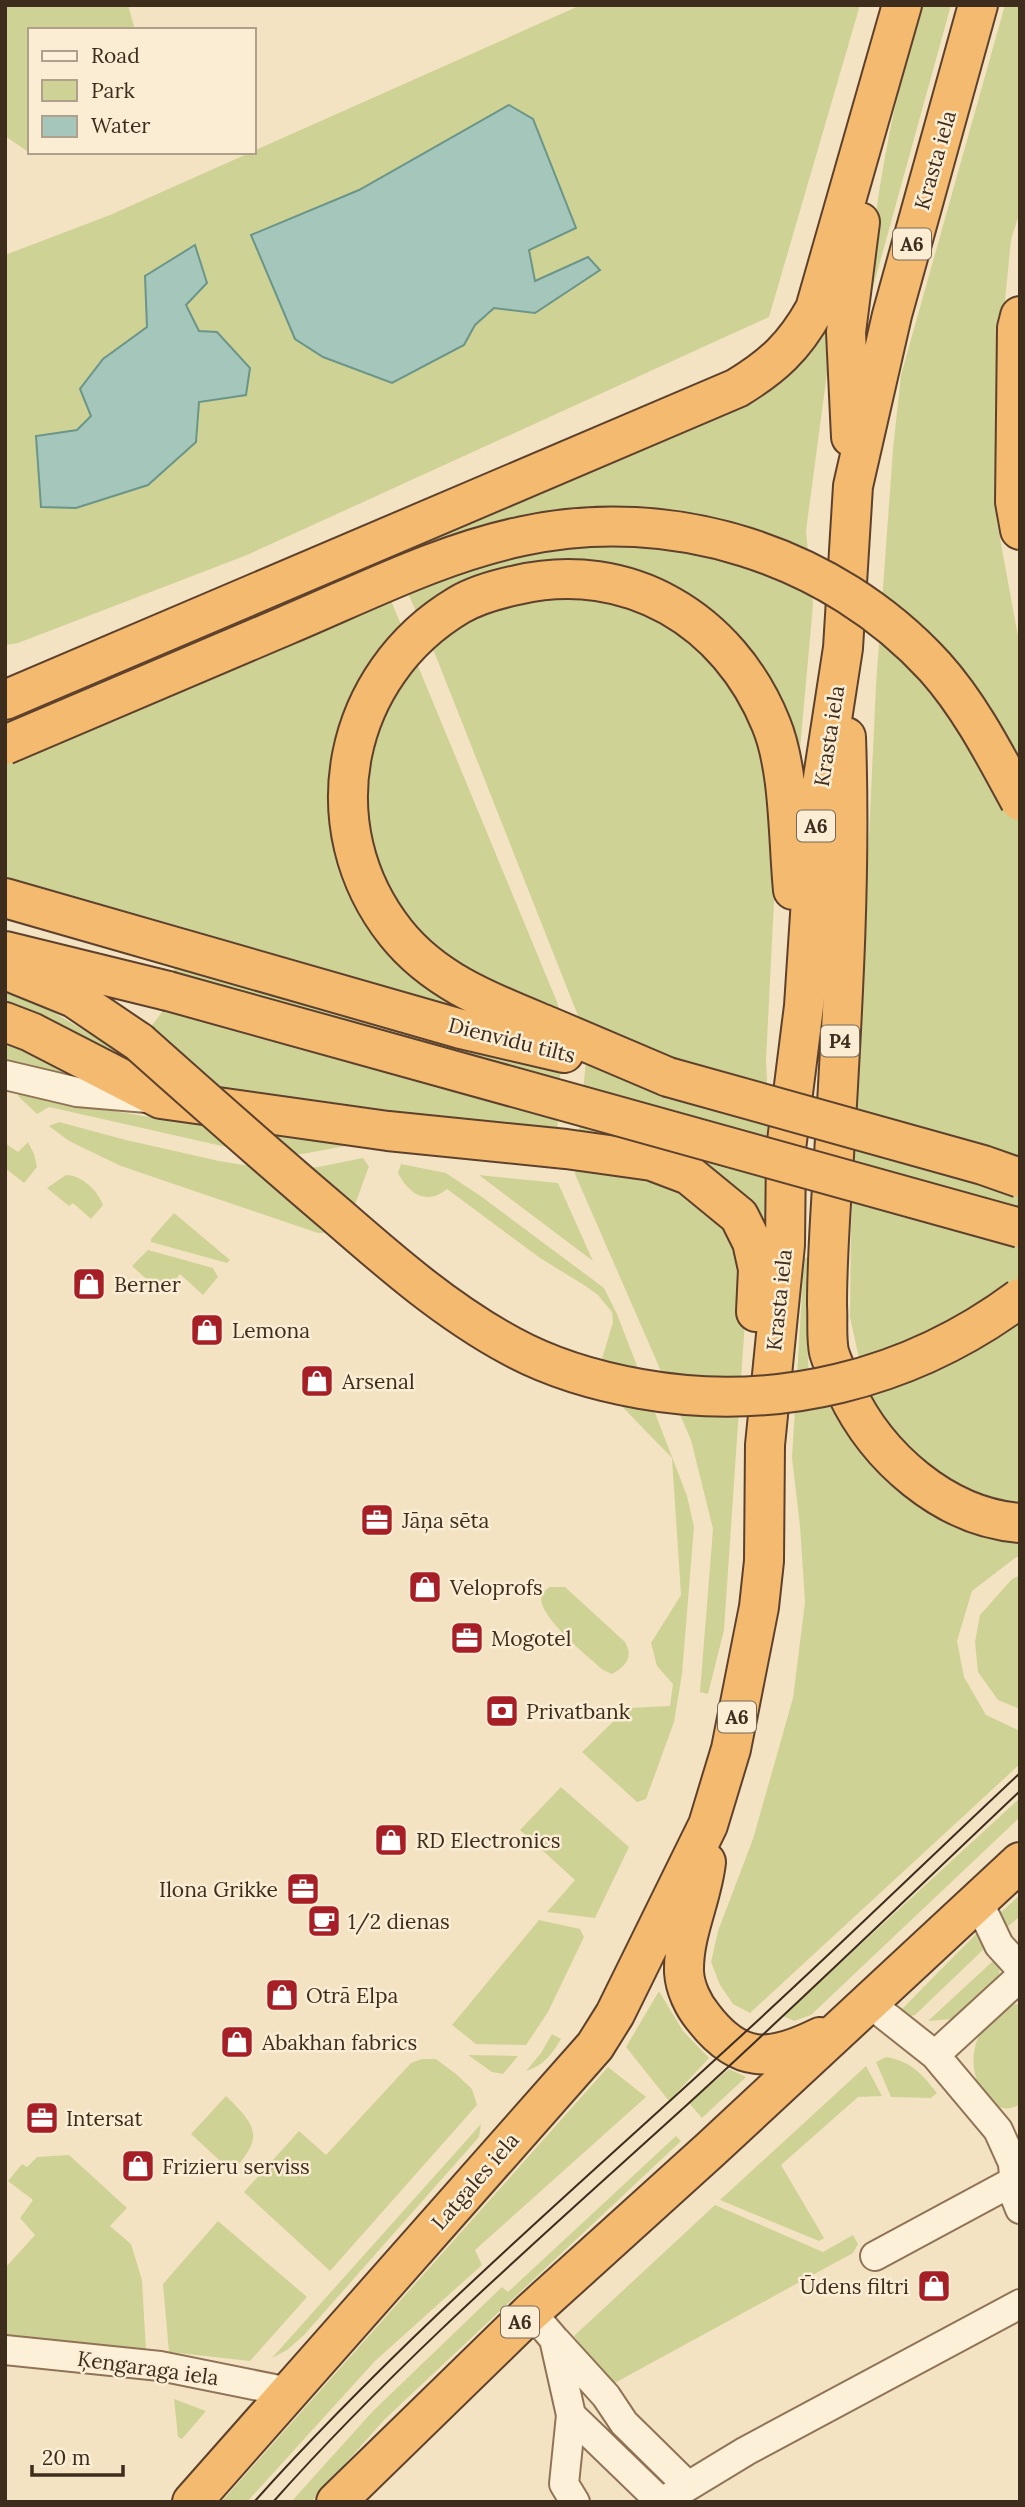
<svg xmlns="http://www.w3.org/2000/svg" width="1025" height="2507" font-family="Lora,serif">
  <rect width="100%" height="100%" fill="#f3e3c3"/>
  <path fill="#ced395" d="M5,5H128L135,30H30V151H27L5,136Z
    M581,5H860L769,317L247,555L18,643L5,645V255L110,215Z
    M921,5H951L864,320C873,211 890,110 921,5Z
    M1005,5H1020V211L1011,240L995,402L997,522L1020,647V1556L1015,1558L972,1591L957,1641L964,1677L986,1715L1020,1731V1764L750,2013L733,2004L720,1985L711,1962L718,1931L753,1839L793,1698L805,1602L800,1526L792,1458L804,1259L807,1257V1333L810,1403L860,1363L850,1317L851,1228L876,685L893,449L901,375Z
    M837,298L806,531L813,605L799,760L702,605L654,577L630,568L599,562L570,559L531,563L537,600L558,598L611,603L671,624L717,665L741,699L757,738L771,790L776,863L766,1060L769,1125L766,1241L709,1169L579,1131L588,1041L435,654L390,553L677,433Z
    M375,562L557,1002L563,1022L557,1135L219,1093L164,1079L127,1059L5,1005V989C49,1007 87,1032 127,1058L162,1012L186,928L5,877V719Z
    M5,1041L48,1059L75,1078L5,1059Z
    M19,1092C129,1117 240,1131 351,1145L302,1154L253,1153L49,1107L37,1114L18,1096Z
    M59,1122L126,1140L219,1161L268,1169L318,1167L363,1158L369,1167C357,1193 353,1234 318,1233L121,1166L69,1141L49,1126Z
    M28,1142L34,1154L37,1167L24,1183L5,1168V1143L18,1152Z
    M401,1164L446,1173L482,1197L604,1288L617,1314L687,1496L694,1527L682,1674L674,1722L646,1799L637,1802L582,1752L627,1708L670,1706L673,1684L657,1666L651,1643L681,1595L672,1458L604,1388L598,1372L613,1322L612,1312L598,1295L584,1285L540,1258L447,1189C426,1206 409,1194 398,1173Z
    M576,1168L652,1176L687,1191L722,1219L740,1252L747,1292L724,1630L708,1694L700,1692L713,1529L691,1440L575,1174Z
    M66,1175C82,1175 98,1191 103,1205L91,1219L73,1203L69,1206L47,1188Z
    M479,1175L558,1183L593,1261Z
    M174,1213L230,1260L227,1263L151,1242V1239Z
    M148,1250L213,1268L218,1277L203,1295L180,1274L163,1294L132,1266Z
    M1020,1575V1709L998,1700L978,1672L975,1642L980,1615L1012,1579Z
    M550,1587H565L625,1642C634,1657 626,1666 612,1674L603,1670C590,1658 533,1613 542,1594C542,1593 549,1587 550,1587Z
    M561,1787L629,1847L595,1918L547,1912L575,1880L520,1830Z
    M1020,1798V1817L811,2015L794,2021L783,2016Z
    M1020,1895V1916L1003,1931L998,1915Z
    M539,1920L580,1929L584,1937L548,2012L526,2045L476,2044L452,2025Z
    M977,1933L985,1940L984,1949L915,2015L910,2016L900,2011Z
    M994,1960L1000,1966L999,1975L995,1983L953,2019L928,2021Z
    M659,1991L683,2031L709,2058L669,2101L626,2047Z
    M1016,2004H1020V2104C983,2130 939,2034 1016,2004Z
    M552,2034L561,2039C552,2054 543,2066 526,2071L541,2053Z
    M468,2055L518,2056L503,2074L492,2072Z
    M886,2057C911,2061 922,2074 937,2093L931,2098L891,2097L876,2062Z
    M422,2059H436L456,2074L472,2089L477,2105L330,2271L244,2192L299,2131L326,2155L411,2063Z
    M866,2066L882,2096L858,2097L781,2165L824,2238L819,2241L720,2200Z
    M608,2067L646,2097L475,2250L482,2265L375,2361L247,2502H221Z
    M729,2069L746,2077L702,2118L689,2103Z
    M226,2096C258,2127 264,2137 232,2172L191,2134Z
    M481,2124L479,2137L304,2335L287,2350L272,2358Z
    M676,2136L681,2141L385,2419L311,2502H291L373,2411L502,2287L508,2292Z
    M69,2155L127,2208L110,2226L131,2244L142,2280L146,2351L5,2334V2268L35,2235L20,2218L33,2200L8,2181L22,2164L27,2167L37,2157Z
    M715,2205L823,2252L853,2235L858,2244L853,2253L611,2385L574,2336Z
    M218,2221L307,2297L250,2361L169,2352L163,2284Z
    M174,2399L206,2411L182,2439L178,2437Z"/>
  <path fill="#a5c6bb" stroke="#6b9589" stroke-width="2" d="M509,105L533,119L576,228L529,250L535,281L588,257L600,270L535,313L494,308L475,325L464,345L392,383L323,357L295,339L251,235L359,190Z
    M195,245L207,283L186,305L199,331L217,332L250,368L246,395L199,402L196,442L148,485L76,508L41,507L36,436L77,430L91,416L80,389L103,359L147,327L145,276Z"/>
  <g fill="none" stroke-linecap="round" stroke-linejoin="round">
    <defs>
      <path id="minor" d="M5,1075L77,1092L147,1098
        M978,1901L999,1945L1020,1968
        M868,2002L935,2055L998,2130L1012,2161L1020,2159
        M935,2055L1020,1977
        M1013,2164L1016,2199L1020,2209
        M875,2256L1014,2181
        M531,2312L554,2339L571,2415L661,2502
        M556,2341L606,2396L624,2423L687,2485
        M5,2350L160,2366L289,2392
        M571,2415L564,2484L575,2502
        M662,2502L746,2451L1020,2304"/>
      <path id="trunk" d="M1020,316L1017,328L1015,502L1020,530
        M851,437L846,332L860,222
        M5,700L737,388C773,366 794,347 815,309L902,5
        M846,737C851,877 842,1017 834,1156C831,1205 827,1255 827,1305C828,1320 826,1337 829,1352C833,1366 840,1378 846,1391C877,1457 944,1517 1020,1523
        M5,898L461,1029L564,1053
        M5,951L168,991
        M10,972L74,998L139,1042
        M5,1022L31,1032L161,1099L388,1131L566,1149L652,1161L689,1175L739,1216L752,1242L758,1269L756,1312
        M668,1077C628,1060 588,1043 548,1026C492,1003 435,982 396,933C311,826 343,674 459,605C476,595 498,589 517,585C628,559 729,620 771,724C790,770 788,840 793,890
        M706,1862C702,1899 683,1934 684,1972C685,1988 693,2005 703,2017C739,2064 769,2062 820,2037
        M192,2502L595,2046L615,2014L708,1825L731,1749L759,1607L764,1561L765,1445L785,1245L786,1149L804,1006L816,823L843,648L853,486L892,315L978,5
        M336,2502L531,2312L711,2149L1020,1862"/>
    </defs>
    <use href="#minor" stroke="#907357" stroke-width="32"/>
    <use href="#trunk" stroke="#5e412c" stroke-width="42"/>
    <use href="#minor" stroke="#fdf0d8" stroke-width="28"/>
    <use href="#trunk" stroke="#f3ba70" stroke-width="38"/>
    <path stroke="#3e2c1d" stroke-width="2" d="M254,2502C401,2338 568,2195 730,2046C828,1957 923,1864 1020,1773
      M273,2502C401,2358 547,2232 689,2103C801,2001 910,1895 1020,1791"/>
    <defs>
      <path id="trunk-bridge" d="M5,745C99,705 193,665 287,625C363,593 441,553 523,536C671,504 832,554 935,667C970,706 995,755 1020,801
        M168,991L1020,1228
        M139,1042C203,1099 268,1157 334,1213C389,1261 446,1311 511,1346C551,1368 596,1381 641,1389C775,1413 910,1380 1020,1298
        M668,1077L983,1165L1020,1178"/>
    </defs>
    <use href="#trunk-bridge" stroke="#5e412c" stroke-width="42" stroke-linecap="butt"/>
    <use href="#trunk-bridge" stroke="#f3ba70" stroke-width="38"/>
  </g>
  <defs>
    <symbol id="shop-square" viewBox="-11 -11 22 22"><rect x="-9" y="-9" width="18" height="18" rx="4" fill="#a71f26" stroke="#faedd4"/><path d="M-5-2.5h2.3a2.7 3.5 0 0 1 5.4 0H5L5.5 6h-11ZM-1.5-2.5h3a1.5 2.3 0 0 0-3 0Z" fill="#fff"/></symbol>
    <symbol id="office-square" viewBox="-11 -11 22 22"><rect x="-9" y="-9" width="18" height="18" rx="4" fill="#a71f26" stroke="#faedd4"/><path d="M-6-3h4V-5.5h4V-3h4V5H-6ZM-1-4.5V-3h2v-1.5ZM-6 0V1H6V0Z" fill="#fff"/></symbol>
    <symbol id="bank-square" viewBox="-11 -11 22 22"><rect x="-9" y="-9" width="18" height="18" rx="4" fill="#a71f26" stroke="#faedd4"/><path d="M-6-4H6V4H-6ZM0-2.3a2.3 2.3 0 1 0 0 4.6a2.3 2.3 0 1 0 0-4.6Z" fill="#fff"/></symbol>
    <symbol id="cafe-square" viewBox="-11 -11 22 22"><rect x="-9" y="-9" width="18" height="18" rx="4" fill="#a71f26" stroke="#faedd4"/><path d="M-5.5-4.5H6V0H3Q3 3.5 0 3.5H-2.5Q-5.5 3.5-5.5 0ZM3-3.2v2h1.7v-2ZM-6 4.5H4V6H-6Z" fill="#fff"/></symbol>
  </defs>
  <g fill-rule="evenodd">
    <use href="#shop-square" x="70" y="1265" width="38" height="38"/>
    <use href="#shop-square" x="188" y="1311" width="38" height="38"/>
    <use href="#shop-square" x="298" y="1362" width="38" height="38"/>
    <use href="#office-square" x="358" y="1501" width="38" height="38"/>
    <use href="#shop-square" x="406" y="1568" width="38" height="38"/>
    <use href="#office-square" x="448" y="1619" width="38" height="38"/>
    <use href="#bank-square" x="483" y="1692" width="38" height="38"/>
    <use href="#shop-square" x="372" y="1821" width="38" height="38"/>
    <use href="#office-square" x="284" y="1870" width="38" height="38"/>
    <use href="#cafe-square" x="305" y="1902" width="38" height="38"/>
    <use href="#shop-square" x="263" y="1976" width="38" height="38"/>
    <use href="#shop-square" x="218" y="2023" width="38" height="38"/>
    <use href="#office-square" x="23" y="2099" width="38" height="38"/>
    <use href="#shop-square" x="119" y="2147" width="38" height="38"/>
    <use href="#shop-square" x="915" y="2267" width="38" height="38"/>
  </g>
  <g text-anchor="middle" dominant-baseline="central" stroke-width="5" stroke-linejoin="round" paint-order="stroke">
    <g fill="#faedd4" stroke="#766654" stroke-width="2">
      <rect x="893" y="228.5" width="38" height="31" rx="5"/>
      <rect x="797" y="810.5" width="38" height="31" rx="5"/>
      <rect x="821" y="1025.5" width="38" height="31" rx="5"/>
      <rect x="718" y="1701.5" width="38" height="31" rx="5"/>
      <rect x="501" y="2306.5" width="38" height="31" rx="5"/>
    </g>
    <g font-size="19" font-weight="bold" fill="#3e2c1d">
      <text x="912" y="244">A6</text>
      <text x="816" y="826">A6</text>
      <text x="840" y="1041">P4</text>
      <text x="737" y="1717">A6</text>
      <text x="520" y="2322">A6</text>
    </g>
    <g font-size="21" fill="#3e2c1d" stroke="#faedd4">
      <text transform="translate(935 160) rotate(-74)">Krasta iela</text>
      <text transform="translate(829 736) rotate(-81)">Krasta iela</text>
      <text transform="translate(512 1040) rotate(14)">Dienvidu tilts</text>
      <text transform="translate(779 1300) rotate(-84)">Krasta iela</text>
      <text transform="translate(475 2181) rotate(-49)">Latgales iela</text>
      <text transform="translate(148 2368) rotate(8)">Ķengaraga iela</text>
    </g>
    <g font-size="21" fill="#3e2c1d" stroke="#faedd4" text-anchor="start">
      <text x="114" y="1284">Berner</text>
      <text x="232" y="1330">Lemona</text>
      <text x="342" y="1381">Arsenal</text>
      <text x="402" y="1520">Jāņa sēta</text>
      <text x="450" y="1587">Veloprofs</text>
      <text x="491" y="1638">Mogotel</text>
      <text x="526" y="1711">Privatbank</text>
      <text x="416" y="1840">RD Electronics</text>
      <text x="278" y="1889" text-anchor="end">Ilona Grikke</text>
      <text x="348" y="1921">1/2 dienas</text>
      <text x="306" y="1995">Otrā Elpa</text>
      <text x="262" y="2042">Abakhan fabrics</text>
      <text x="66" y="2118">Intersat</text>
      <text x="162" y="2166">Frizieru serviss</text>
      <text x="909" y="2286" text-anchor="end">Ūdens filtri</text>
    </g>
  </g>
  <rect width="1025" height="2507" fill="none" stroke="#3e2c1d" stroke-width="14"/>
  <rect x="28" y="28" width="228" height="126" fill="#faedd4" stroke="#afa08b" stroke-width="2"/>
  <rect x="42" y="51" width="35" height="10" fill="#fdf0d8" stroke="#afa08b" stroke-width="2"/>
  <text x="91" y="63" font-size="21" fill="#3e2c1d">Road</text>
  <rect x="42" y="80" width="35" height="21" fill="#ced395" stroke="#afa08b" stroke-width="2"/>
  <text x="91" y="98" font-size="21" fill="#3e2c1d">Park</text>
  <rect x="42" y="116" width="35" height="21" fill="#a5c6bb" stroke="#afa08b" stroke-width="2"/>
  <text x="91" y="133" font-size="21" fill="#3e2c1d">Water</text>
  <path d="M32 2465v10h91v-10" fill="none" stroke="#3e2c1d" stroke-width="3.5"/>
  <text x="42" y="2465" font-size="21" fill="#3e2c1d" stroke="#faedd4" stroke-width="5" paint-order="stroke">20 m</text>
</svg>
